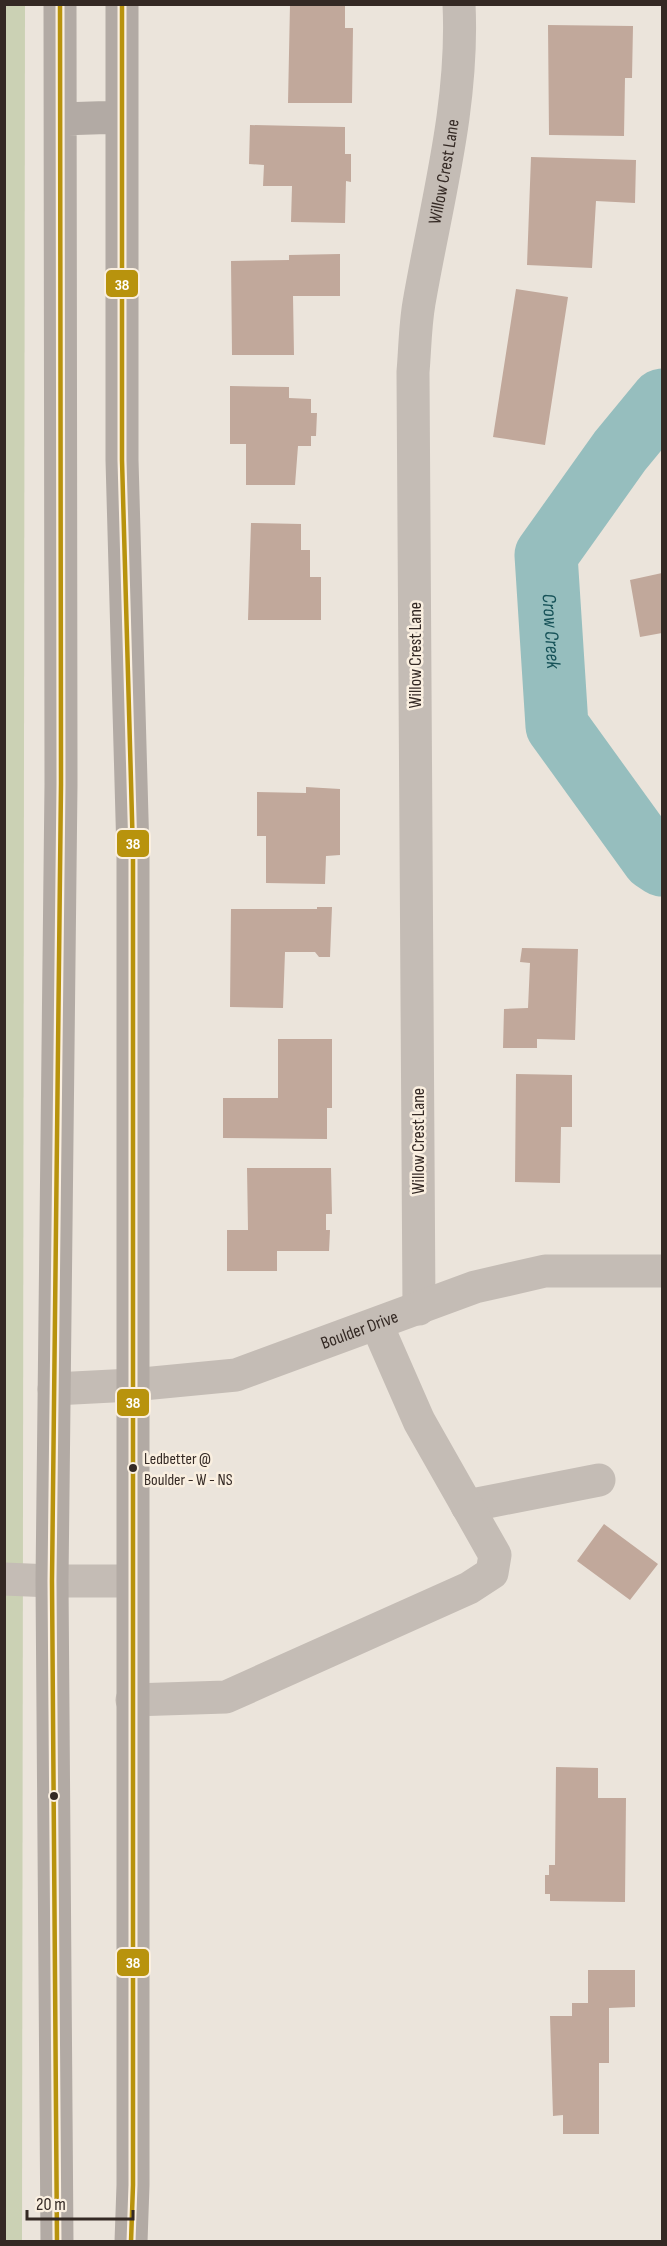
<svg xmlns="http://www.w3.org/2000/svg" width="667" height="2246" font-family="'Sofia Sans Condensed',sans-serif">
  <rect width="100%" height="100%" fill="#ebe4db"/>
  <path fill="#cbd1b4" d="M25,4L22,2241L5,2242L4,5Z"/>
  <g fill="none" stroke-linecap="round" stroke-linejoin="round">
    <path stroke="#96bebe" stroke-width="63" id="s1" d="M662,400L620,451L546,555L557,726L653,859L662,865"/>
  </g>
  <path fill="#c1a89b" d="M290,4H345V28H353L352,103H288Z
    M548,25L633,26L632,78H625L624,136L549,135Z
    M250,125L345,127V154H351V182L346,181L345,223L291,222L292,186H263L264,165L249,164Z
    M531,157L636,160L635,203L596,201L592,268L527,265Z
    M340,254V296H293L294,355H232L231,261L289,260V255Z
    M516,289L568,297L545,445L493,437Z
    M230,386L289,387V398L311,399V413H317L316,436H311V446H298L295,485H246V444H230Z
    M251,523L301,524V550H310V577H321V620H248Z
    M662,573V633L640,637L630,580Z
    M306,787L340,789V855L326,856L325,884L266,883V836H257V792L306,793Z
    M317,907H332L330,957H319L315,952H285L283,1008L230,1007L231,909H317Z
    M522,948L578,949L575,1040L537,1039V1048H503L504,1009L528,1008L530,963L520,962Z
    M278,1039H332V1108H327V1139L223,1138V1098H278Z
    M516,1074L572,1075V1127H561L560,1183L515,1182Z
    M247,1168H331L332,1214H326V1230H330L329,1251H277V1271H227V1230H248Z
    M604,1524L658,1564L630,1600L577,1561Z
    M556,1767L598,1768V1798H626L625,1902L550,1901V1894H545V1875H549V1865H555Z
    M588,1970H635V2007L609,2008V2063H599V2134H563V2115L553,2116L550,2016H572V2003H588Z"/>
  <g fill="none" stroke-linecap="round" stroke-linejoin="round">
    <g stroke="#c4bcb5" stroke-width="33">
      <path id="s2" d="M419,1309L413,372C415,349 415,326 419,303C436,204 464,106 459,4"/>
      <path id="s3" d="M54,1389L132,1385L236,1375L475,1287L545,1271H662"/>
      <path d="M467,1506L599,1480"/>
      <path d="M4,1579L52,1581H132"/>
      <path d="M132,1700L226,1697L469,1588L492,1573L495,1555L419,1421L377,1325"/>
    </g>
    <path stroke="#b2aaa4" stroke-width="33" d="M122,4V460L133,853V2185L131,2242
      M61,119L122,117
      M57,2242L52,1581L61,784L60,4"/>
    <defs>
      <path id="bus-1" d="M122,4V460L133,853V2185L131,2242
        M57,2242L52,1581L61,784L60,4"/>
    </defs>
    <use href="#bus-1" stroke="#faefe0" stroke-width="9"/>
    <use href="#bus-1" stroke="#b8930d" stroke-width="4.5"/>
  </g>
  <g fill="#342924" stroke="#faefe0" stroke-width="2">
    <circle cx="133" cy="1468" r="5"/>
    <circle cx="54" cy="1796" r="5"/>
  </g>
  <g text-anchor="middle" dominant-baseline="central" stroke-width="5" stroke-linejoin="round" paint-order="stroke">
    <g font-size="16" fill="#342924" stroke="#faefe0" text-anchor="start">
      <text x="144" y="1459">Ledbetter @<tspan x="144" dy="21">Boulder - W - NS</tspan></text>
    </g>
    <g font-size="18" fill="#342924" stroke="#faefe0">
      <text stroke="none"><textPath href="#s2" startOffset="1140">Willow Crest Lane</textPath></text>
      <text transform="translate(415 655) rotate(-90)">Willow Crest Lane</text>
      <text transform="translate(418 1141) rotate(-90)">Willow Crest Lane</text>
      <text stroke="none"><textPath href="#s3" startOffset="314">Boulder Drive</textPath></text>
    </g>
    <g font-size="20" font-style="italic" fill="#165258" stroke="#faefe0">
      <text stroke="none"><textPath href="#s1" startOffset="270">Crow Creek</textPath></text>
    </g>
  </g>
  <g stroke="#faefe0" stroke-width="2">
    <rect x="105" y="269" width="34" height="29" rx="6" fill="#b8930d"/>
    <rect x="116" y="829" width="34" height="29" rx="6" fill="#b8930d"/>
    <rect x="116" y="1388" width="34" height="29" rx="6" fill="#b8930d"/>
    <rect x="116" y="1948" width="34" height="29" rx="6" fill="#b8930d"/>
  </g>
  <g font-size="16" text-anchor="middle" font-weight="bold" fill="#fff">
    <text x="122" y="290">38</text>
    <text x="133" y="849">38</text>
    <text x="133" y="1408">38</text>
    <text x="133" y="1968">38</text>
  </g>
  <rect width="667" height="2246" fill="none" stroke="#342924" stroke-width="12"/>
  <path d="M27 2210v9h106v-9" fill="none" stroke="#342924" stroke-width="3"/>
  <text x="36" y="2210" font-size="18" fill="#342924" stroke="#faefe0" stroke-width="4.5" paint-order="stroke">20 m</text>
</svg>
